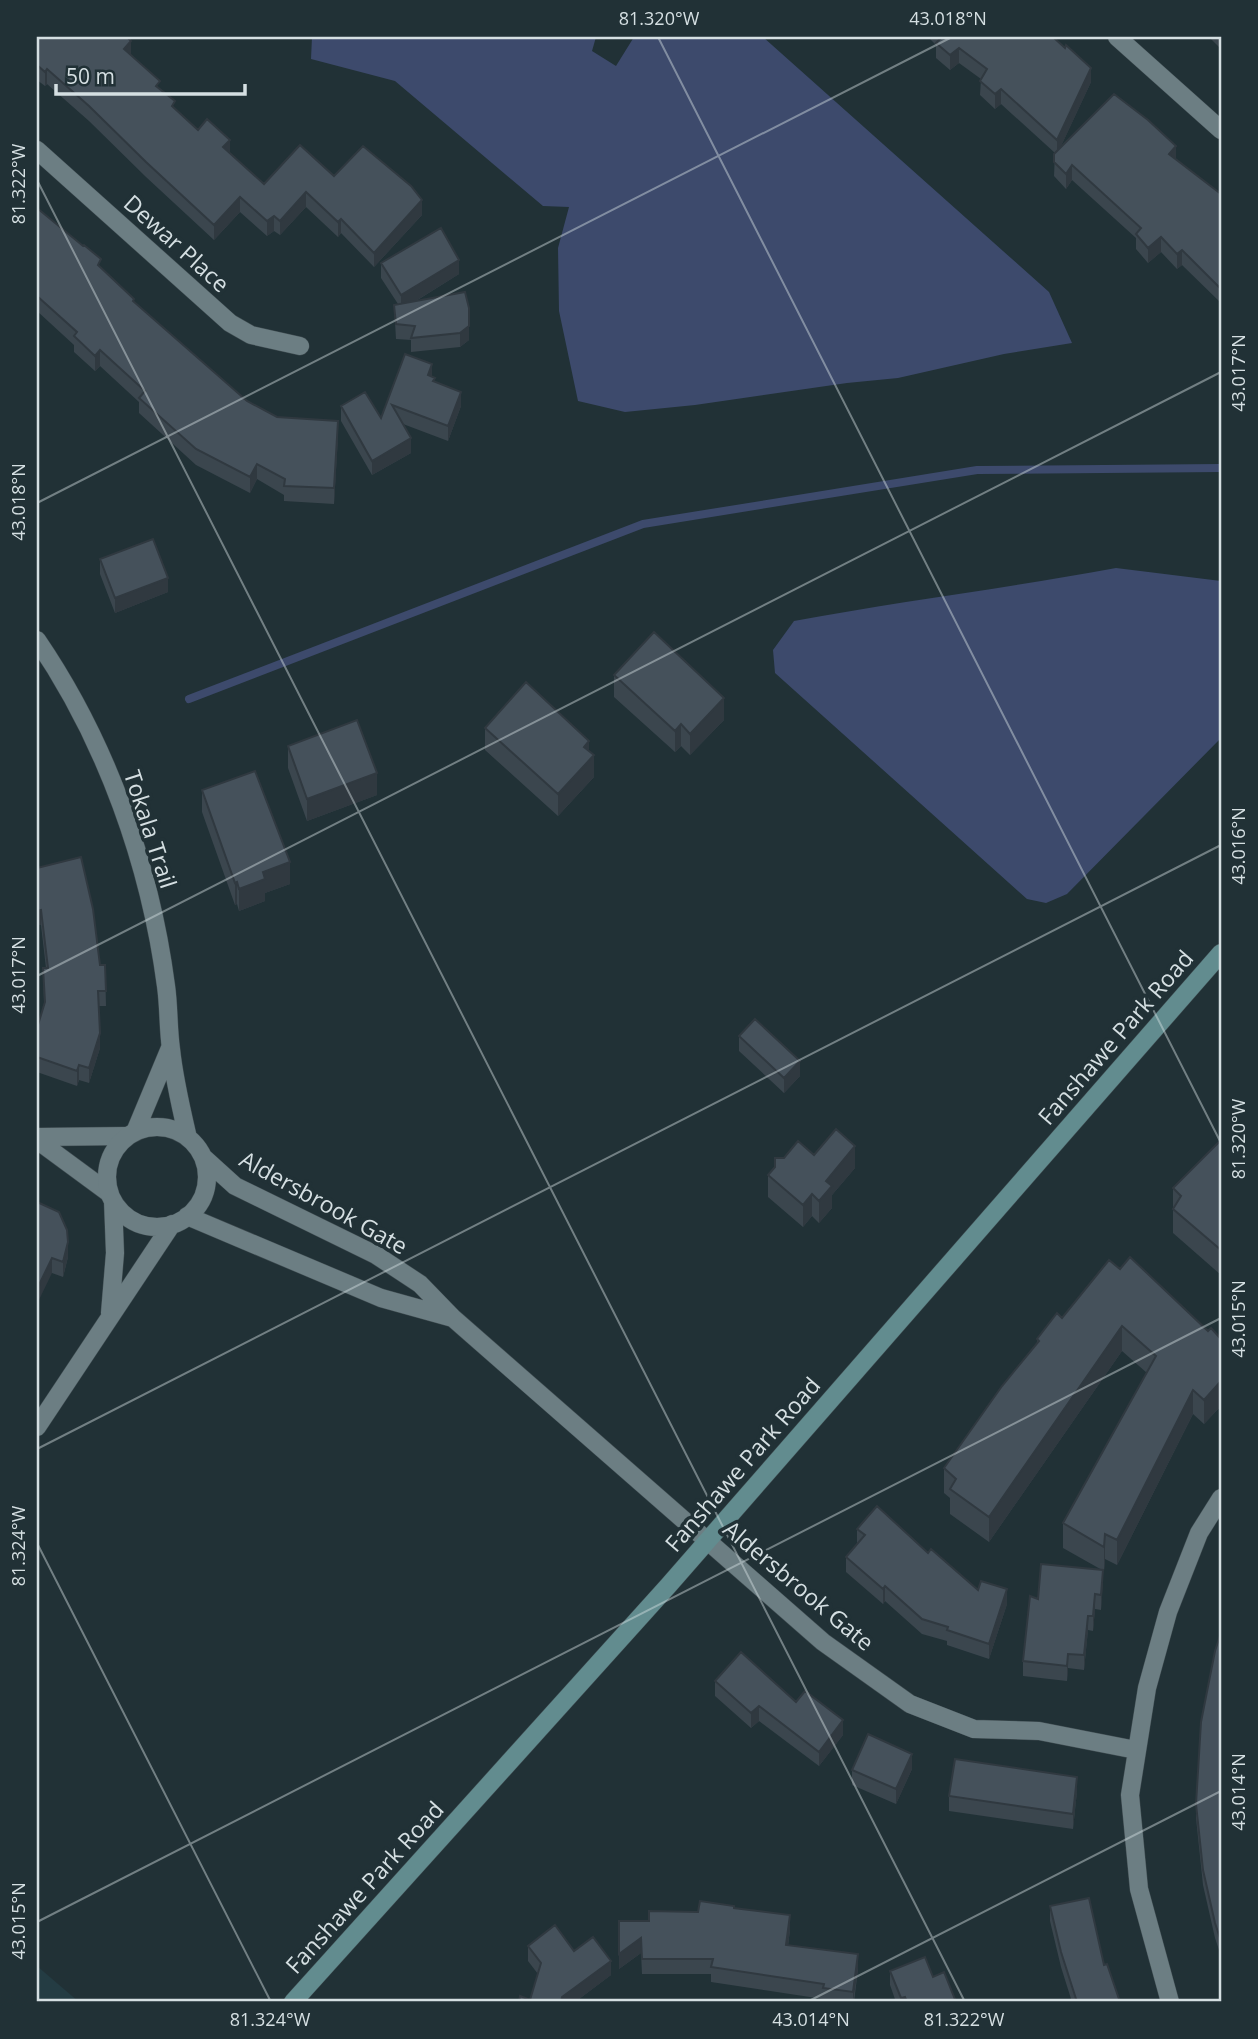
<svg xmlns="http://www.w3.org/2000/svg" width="1258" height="2039" font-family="'Open Sans',sans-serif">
  <rect width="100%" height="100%" fill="#213136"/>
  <path fill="#243c43" d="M37,1966L79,2002H37Z"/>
  <path fill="#3d4a6c" d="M312,37H596L592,51L616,66L634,37H763L1049,292L1072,343L1004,354L898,378L847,383L695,405L625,412L578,401L559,311L558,248L569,207L543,206L395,81L311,59Z
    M1116,568L1221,581V738L1067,894L1046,903L1027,899L775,673L773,650L794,621C901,601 1009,588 1116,568Z"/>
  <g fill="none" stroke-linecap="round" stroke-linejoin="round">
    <path stroke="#3d4a6c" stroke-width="8" d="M189,699L643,524L977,470L1221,468"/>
    <defs>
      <path id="minor" d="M37,150L230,323L251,335L300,346
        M37,1137L128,1136
        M37,1140L109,1193"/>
      <path id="tertiary" d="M1117,37L1221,130
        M37,640C106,741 150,864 166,986C169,1007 168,1028 171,1049C174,1079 181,1108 188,1138
        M107 1177a50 50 0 1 1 100 0a50 50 0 1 1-100 0Z
        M135,1132L170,1048
        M203,1157L235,1186L376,1255L420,1284L453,1318L823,1642L910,1704L974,1729L1039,1731L1136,1750
        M187,1216L381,1298L453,1318
        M110,1313L115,1253L113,1201
        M37,1427L172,1224
        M1170,2002L1139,1889L1130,1795L1147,1688L1168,1612L1199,1533L1221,1498"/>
      <path id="secondary" d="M293,2002L668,1586L1221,953"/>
    </defs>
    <use href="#minor" stroke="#3f4c51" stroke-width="19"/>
    <use href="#tertiary" stroke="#3f4c51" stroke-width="19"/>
    <use href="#secondary" stroke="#3f4c51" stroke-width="19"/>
    <use href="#minor" stroke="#6c7e83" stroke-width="18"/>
    <use href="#tertiary" stroke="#6c7e83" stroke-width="18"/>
    <use href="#secondary" stroke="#628c8f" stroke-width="18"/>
  </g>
  <path fill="#3b464e" d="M37,37L131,55L160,89L175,109L198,130L230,153L264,184L334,176L422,215L374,267L341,233L338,237L306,207L280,235L274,231L267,236L240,212L214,240L146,177L89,121L47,84L45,86L37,80Z
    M928,37H1053L1091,82L1060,148L1176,160L1221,194V303L1182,265L1177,269L1161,252L1148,263L1136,249V238L1072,180L1066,189L1054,176L1055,153L1001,104L995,109L980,95L981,79L959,63L950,70L936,58V45Z
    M1209,37H1221V49Z
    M37,208L101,268L134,302L247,401L277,417L338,436L334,504L284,501V495L257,479L250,493L196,465L139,413V402L100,366L95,371L74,352V345L37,311Z
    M381,263L459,274L416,301L465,292L469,340L460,347L411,352V340L396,339L394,305L398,304L381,278Z
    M405,354L432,377L435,382L461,406L448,441L403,424L411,453L372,475L341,421V406L381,418Z
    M100,559L168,592L115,613L100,574Z
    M614,675L724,720L690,755L681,746L675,752L614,697Z
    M485,728L589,752L594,777L558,816L485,750Z
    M288,746L377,795L307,821L288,768Z
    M202,790L290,884L265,893V901L239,911L237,904L235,905L202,812Z
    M37,868L100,965H105L106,1006H99L100,1048L89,1083L79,1080L77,1086L37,1072V1028L44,1004L43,968H46L41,925Z
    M739,1036L800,1076L784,1093L739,1051Z
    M1221,1130V1275L1173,1233V1188L1219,1143V1133Z
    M814,1155L855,1168L832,1195V1208L819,1223L812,1216L803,1227L768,1197V1175Z
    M37,1202L68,1257L63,1277L52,1273Z
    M1120,1269L1208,1331L1221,1339V1406L1204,1424L1193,1414L1117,1565L1105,1559L1104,1571H1103L1101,1610L1095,1609L1093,1631L1088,1630L1084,1670L1068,1668L1067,1681L1023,1676V1661L1038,1599L1102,1570L1063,1548V1523L1147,1373L1122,1351L989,1542L950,1514V1498L944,1493V1468L1037,1343V1339Z
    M857,1529L928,1553L978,1590L1007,1604L989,1659L947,1645V1641L922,1634L885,1601L883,1604L846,1572V1557L857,1544Z
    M1221,1633V1956L1215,1938L1203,1885L1196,1818V1804Z
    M715,1681L796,1702L843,1735L819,1766L759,1721L751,1728L715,1696Z
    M912,1769L896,1804L852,1785V1770Z
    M1077,1791L1073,1829L949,1811V1796Z
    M1050,1906L1104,1965L1120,2002H1072L1061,1967L1050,1921Z
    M734,1908L790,1930L788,1946L858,1969L854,2002H823V1999L711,1982V1974H642L641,1953L619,1969V1921H649L698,1912Z
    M528,1946L574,1951L611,1975L575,2002H519L530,2000L538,1974L528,1961Z
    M890,1971L933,1977L956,2002H896L890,1985Z"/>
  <path fill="#303940" d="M131,41V55L124,49Z
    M959,48V63L950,70V55Z
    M1091,68V82L1057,155V140Z
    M47,69V84L45,86V72Z
    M1001,89V104L995,109V94Z
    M230,140V154L223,147Z
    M1176,146V161L1169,154Z
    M1072,165V180L1066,189V174Z
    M306,192V207L280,235V221Z
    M240,197V212L214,240V225Z
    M422,200V215L374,267V253Z
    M274,216V231L267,236V221Z
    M341,219V233L338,237V222Z
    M1161,237V252L1148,263V248Z
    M1182,250V265L1177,269V254Z
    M459,260V274L401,310V295Z
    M469,308V340L460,347V333Z
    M100,350V366L95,371V356Z
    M432,364V379L428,375Z
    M461,392V406L448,441V426Z
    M338,421V436L334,504V488Z
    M411,438V453L372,475V461Z
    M257,464V479L250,493V477Z
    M168,578V592L115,613V598Z
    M724,698V720L690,755V734Z
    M681,724V746L675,752V731Z
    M589,741V760L594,755V777L558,816V794L584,747Z
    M377,773V795L307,821V799Z
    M290,862V884L265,893V901L239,911V889L263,872Z
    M237,882V904L235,905V883Z
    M41,910V925H37V911Z
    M100,1033V1048L89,1083V1068Z
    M800,1061V1076L784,1093V1078Z
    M79,1065V1080L77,1086V1071Z
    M855,1146V1168L832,1195V1208L819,1223V1201L826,1181Z
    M812,1194V1216L803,1227V1205Z
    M68,1242V1257L63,1277V1262Z
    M52,1258V1273L37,1304V1289Z
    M1122,1326V1351L989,1542V1517Z
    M1221,1381V1406L1204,1424V1400Z
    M1193,1390V1414L1117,1565V1540Z
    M1105,1534V1559L1104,1571V1547Z
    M1103,1570V1585L1101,1610V1595Z
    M885,1586V1601L883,1604V1589Z
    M1007,1589V1604L989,1659V1644Z
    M1095,1594V1609L1093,1631V1616Z
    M1088,1616V1630L1084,1670V1655Z
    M1068,1654V1668L1067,1681V1666Z
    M759,1706V1721L751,1728V1713Z
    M843,1720V1735L819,1766V1752Z
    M912,1754V1769L896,1804V1789Z
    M1077,1777V1791L1073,1829V1814Z
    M790,1915V1930L786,1960V1945Z
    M641,1938V1953L619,1969V1954Z
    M858,1954V1969L853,2002V1992Z
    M611,1961V1975L575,2002H561L562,1997Z
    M905,1997V2002H901V1998Z"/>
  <path fill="#45515b" stroke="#303940" stroke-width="2" d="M37,37H127L131,41L124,49L160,81L156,86L175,101L172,106L198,130L207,119L230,140L223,147L264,184L300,145L334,176L363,146L411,186L422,200L374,253L341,219L338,222L306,192L280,221L274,216L267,221L240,197L214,225L146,162L89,106L47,69L45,72L37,65Z
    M942,37H1053L1065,48L1066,45L1091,68L1057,140L1001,89L995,94L980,81L987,69L959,48L950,55L936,43Z
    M1114,94L1148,120L1176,146L1169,154L1221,194V289L1182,250L1177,254L1161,237L1148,248L1136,234L1141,228L1072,165L1066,174L1054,162V154Z
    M37,208L83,246L84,245L101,259L98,265L134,299L133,301L247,401L277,417L338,421L334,488L284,486L285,479L257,464L250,477L196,449L139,398L145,391L100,350L95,356L74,336L77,332L37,296Z
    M441,228L459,260L401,295L381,263Z
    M465,292L469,308V326L460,333L411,338L415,326L396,324L394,305Z
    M405,354L432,364L428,375L435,378L433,381L461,392L448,426L392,405L411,438L372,461L341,406L365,392L381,418Z
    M153,539L168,578L115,598L100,559Z
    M654,632L724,698L690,734L681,724L675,731L614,675Z
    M526,682L589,741L584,747L594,755L558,794L485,728Z
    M357,720L377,773L307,799L288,746Z
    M255,771L290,862L263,872L265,879L239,889L237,882L235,883L202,790Z
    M81,857L93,909L100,965H105L106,991H98L100,1033L89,1068L79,1065L77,1071L37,1057V1028L45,1002L43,968H48L41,910L37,911V868Z
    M755,1019L800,1061L784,1078L739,1036Z
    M836,1129L855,1146L826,1181L832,1186L819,1201L812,1194L803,1205L768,1175L775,1167V1158H784L798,1141L814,1155Z
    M1221,1140V1250L1173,1209L1181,1196L1173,1188Z
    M37,1202L59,1212L67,1230L68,1242L63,1262L52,1258L37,1289Z
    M1130,1257L1208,1331L1211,1328L1221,1339V1381L1204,1400L1193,1390L1117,1540L1105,1534L1104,1547L1063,1523L1156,1356L1122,1326L989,1517L950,1489L956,1479L944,1468L1002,1386L1039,1341L1037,1339L1057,1313L1062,1318L1109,1260L1120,1269Z
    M877,1506L928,1553L931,1549L978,1590L981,1581L1007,1589L989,1644L947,1630L948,1627L922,1619L885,1586L883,1589L846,1557L865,1535L857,1529Z
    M1041,1564L1103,1570L1101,1595L1095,1594L1093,1616H1088L1084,1655L1068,1654L1067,1666L1023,1661L1030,1596L1038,1599Z
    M1221,1633V1941L1215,1923L1203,1870L1196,1804L1201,1722L1215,1651Z
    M741,1652L796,1702L805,1691L843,1720L819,1752L759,1706L751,1713L715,1681Z
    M868,1734L912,1754L896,1789L852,1770Z
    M955,1759L1077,1777L1073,1814L949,1796Z
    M1089,1898L1104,1965L1107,1964L1120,2002H1077L1061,1952L1050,1906Z
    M700,1901L734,1906V1908L790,1915L786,1945L858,1954L853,1992L823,1988L824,1984L711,1967L713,1959H642L641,1938L619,1954V1921H649V1911L698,1912Z
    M555,1925L574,1951L593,1937L611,1961L562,1997L561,2002H519L520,1996L530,2000L541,1963L528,1946Z
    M925,1957L933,1977L944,1972L956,2002H907L905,1997L901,1998L890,1971Z"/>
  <path fill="none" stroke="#d5dfe2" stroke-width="2" stroke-opacity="0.45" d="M658,37L1221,1143M37,180L965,2002M37,503L952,37M37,976L1221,372M37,1449L1221,845M37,1543L271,2002M37,1922L1221,1318M807,2002L1221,1791"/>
  <g text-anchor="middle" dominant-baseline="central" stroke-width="7" stroke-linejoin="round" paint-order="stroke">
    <g font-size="23" fill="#d5dfe2" stroke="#213136">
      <text transform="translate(177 243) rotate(42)">Dewar Place</text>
      <text transform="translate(151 829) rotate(72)">Tokala Trail</text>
      <text transform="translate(1115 1037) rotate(-49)">Fanshawe Park Road</text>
      <text transform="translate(324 1202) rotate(29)">Aldersbrook Gate</text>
      <text transform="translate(742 1464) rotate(-49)">Fanshawe Park Road</text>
      <text transform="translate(799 1585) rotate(40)">Aldersbrook Gate</text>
      <text transform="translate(364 1887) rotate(-48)">Fanshawe Park Road</text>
    </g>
  </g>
  <rect width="1258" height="2039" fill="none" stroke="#213136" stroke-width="77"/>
  <path d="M56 84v10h189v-10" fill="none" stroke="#d5dfe2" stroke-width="3.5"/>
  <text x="66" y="84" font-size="21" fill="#d5dfe2" stroke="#213136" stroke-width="5" paint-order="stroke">50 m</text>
  <rect x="38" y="38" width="1182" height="1962" fill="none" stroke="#d5dfe2" stroke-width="2.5"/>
  <g font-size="18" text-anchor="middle" fill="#d5dfe2">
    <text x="659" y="25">81.320°W</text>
    <text x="948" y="25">43.018°N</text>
    <text transform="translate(19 184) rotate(-90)" y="6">81.322°W</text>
    <text transform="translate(1239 373) rotate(-90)" y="6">43.017°N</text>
    <text transform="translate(19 502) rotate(-90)" y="6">43.018°N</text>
    <text transform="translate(1239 846) rotate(-90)" y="6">43.016°N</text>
    <text transform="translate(19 975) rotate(-90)" y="6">43.017°N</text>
    <text transform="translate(1239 1139) rotate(-90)" y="6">81.320°W</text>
    <text transform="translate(1239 1319) rotate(-90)" y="6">43.015°N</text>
    <text transform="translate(19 1546) rotate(-90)" y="6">81.324°W</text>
    <text transform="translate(1239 1792) rotate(-90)" y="6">43.014°N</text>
    <text transform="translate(19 1921) rotate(-90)" y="6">43.015°N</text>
    <text x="270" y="2026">81.324°W</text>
    <text x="811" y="2026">43.014°N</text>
    <text x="964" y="2026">81.322°W</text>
  </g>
</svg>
